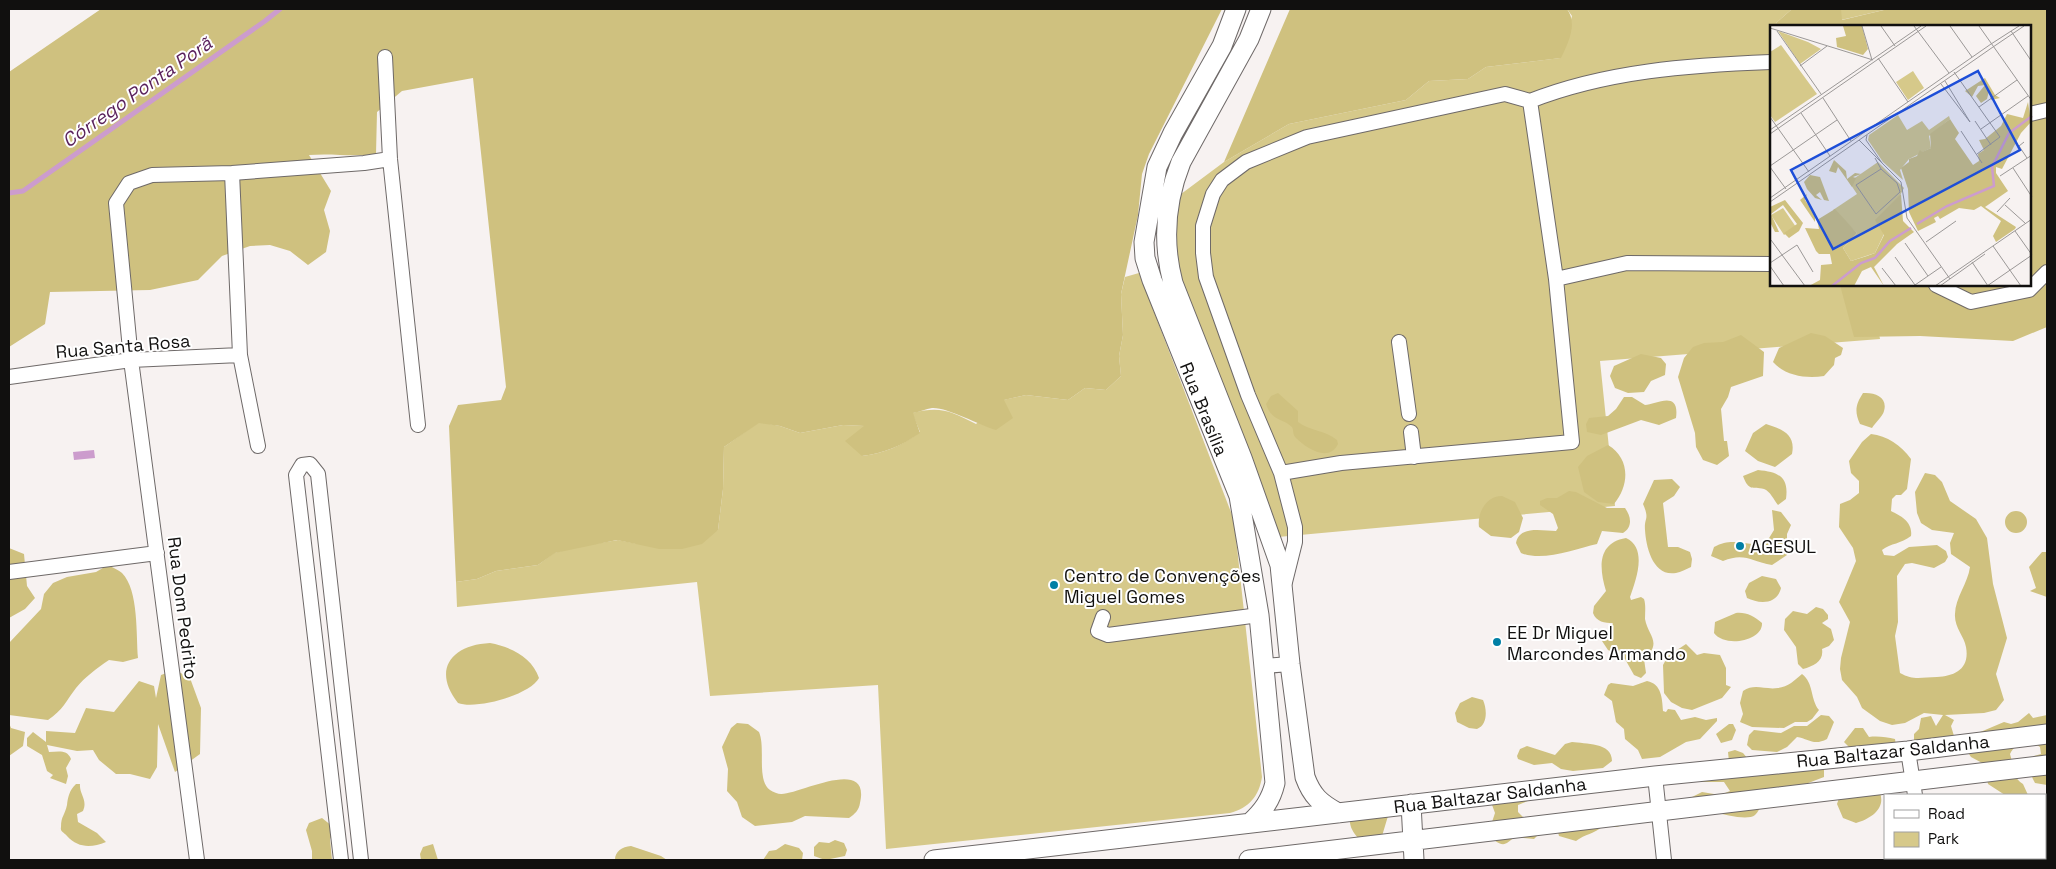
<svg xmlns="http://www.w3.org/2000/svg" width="2056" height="869" font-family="'Space Grotesk',sans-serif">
  <rect width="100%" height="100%" fill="#f7f2f1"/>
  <path fill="#d6c98a" d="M1567,9H1792L1776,23L1777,26H1771V285H1870L1880,339L1600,361L1615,506L1278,537L1172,265L1173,200L1224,162L1289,124L1406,100L1429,81L1468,79L1486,67L1560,58L1572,16Z
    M1841,9H1888L1841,20Z
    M1139,273L1234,520L1262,777C1259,796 1249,808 1230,813L886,849L878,685L710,696L697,582L457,607L456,582L477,579L496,571L538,565L554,553L576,547L618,540L638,544L718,530L723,489L724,447L759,422L780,426L800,433L843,425L865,426L862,456C885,453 901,446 920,432L912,413C941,406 950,411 976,424L1003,400L1026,395L1068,400L1085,388L1106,390L1121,376L1119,356L1123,335L1121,294L1125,277Z"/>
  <path fill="#cfc17f" d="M101,9H1222L1149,154L1142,174L1138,215L1121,294L1123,335L1119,356L1121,376L1106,390L1085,388L1068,400L1026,395L1004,400L1013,418L996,430C979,425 947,407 932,408C926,409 919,412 913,413L920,433C901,446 885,453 862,456L845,441L864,426L843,425L800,433L780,426L759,423L724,447L723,489L718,530L702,544L682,549H659L617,540L555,553L538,565L496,571L477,579L456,582L449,426L458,405L501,400L506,387L473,78L402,91L377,112L376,154C353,157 332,153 309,155L331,191L324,210L330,231L326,252L308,265L290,251L270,245L250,246L222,256L198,280L150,290L50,292L45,324L9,347V72Z
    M1290,9H1567C1578,24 1568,43 1561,58L1486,67L1468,79L1429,81L1406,100L1289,124L1224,162Z
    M1792,9H1841L1842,20L1888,9H2047V327L2013,341L1920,336L1854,337L1840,285H2030V26H1777L1776,23Z
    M1811,333L1825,336L1843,348L1841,355L1835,358L1834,365L1824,376C1807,379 1785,376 1773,362L1779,348Z
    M1741,335L1764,352L1763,376L1731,387L1728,397L1721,409L1724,441H1727L1729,456L1717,465L1703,460L1696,447L1695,433L1678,377L1684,358L1693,347L1704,343L1723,342Z
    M1641,354L1661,358L1666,364L1665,375L1651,381L1644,392L1628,393L1615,388L1610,376L1614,366Z
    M1278,393L1298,411V422C1310,431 1325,430 1337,440L1338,444C1329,463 1306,448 1296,438C1292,434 1294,430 1292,427C1283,418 1272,422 1266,404L1271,396Z
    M1863,393C1875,392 1888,397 1884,411C1883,416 1875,423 1872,428L1860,424C1854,411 1856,404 1863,393Z
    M1624,397H1632L1645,405C1655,405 1680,389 1676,418L1659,425L1641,420L1601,435L1587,432L1586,424L1589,418L1608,416L1616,409Z
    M1766,424C1782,429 1796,434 1792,454L1775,467L1758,461L1745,451L1753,433Z
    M1871,434C1887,436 1901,445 1911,459L1907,489L1901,495H1896L1892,499L1891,511C1901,516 1913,522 1911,536C1901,544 1891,543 1882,550L1884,555L1894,556L1909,547L1937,545L1946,551L1948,557L1945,562L1934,568L1912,563L1905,564L1897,576L1898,622L1895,636L1900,673C1914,681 1922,677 1937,677C1955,676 1970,669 1966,647C1964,636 1954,627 1955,614C1955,598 1968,583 1970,567L1951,554L1950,543L1954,533L1932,530L1921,523L1917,513L1915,492L1925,473L1935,475L1942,482L1950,501L1976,519L1987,538L1993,584L2007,638L1996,674L2004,700L1996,710L1984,713L1945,715L1954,720L1951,726L1954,736L1914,741V734L1919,729L1921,718L1931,716L1936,726L1943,715L1924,713L1905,723L1892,725L1880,721L1862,708L1857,697L1842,680L1840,669L1841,658L1850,622L1839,602L1856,561L1853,548L1839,527L1840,504L1850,500L1859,493V481L1851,473L1849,461L1862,442Z
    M1608,445C1630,458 1630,485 1614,504L1598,502L1584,492L1578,467L1587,456Z
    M1758,470C1779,472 1789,477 1786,499L1778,505C1774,500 1770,491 1764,489C1752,486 1749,492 1743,476Z
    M1672,479L1680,487L1674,496L1663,503L1668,547H1678L1690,552L1692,559L1691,567C1686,569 1681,572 1676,573C1653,577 1646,547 1645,530C1644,517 1650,520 1643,504L1654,480Z
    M1569,491L1576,492L1607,508H1625C1631,516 1633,527 1623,533L1602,531L1597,544C1575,549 1543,562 1521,553L1516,543C1519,525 1543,531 1556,531L1558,528L1553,514L1540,505V501L1547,498H1557Z
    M1502,496L1515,502L1523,518L1519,532L1511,538L1491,536L1479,527C1477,513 1486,496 1502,496Z
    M1772,510L1781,512L1791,525L1787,534V555L1772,565C1751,561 1744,552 1723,561L1711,556L1714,547C1734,536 1745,547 1766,543L1774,530Z
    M2005 522a11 11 0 1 1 22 0a11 11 0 1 1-22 0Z
    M1626,538C1648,548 1636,580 1630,597L1631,600L1641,597L1644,599C1646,605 1645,612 1645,619C1648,636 1663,642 1644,659L1646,673L1641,678L1634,675L1625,659L1608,650L1602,641V638L1613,623C1605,623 1596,622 1593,613L1594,606L1606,591C1599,568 1597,543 1626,538Z
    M9,548L24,554L27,586L35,598L25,609L9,618Z
    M2042,552H2047V597L2030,591L2036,588L2029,567Z
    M108,565C113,568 119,570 122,573C139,590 136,636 138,658L123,662L109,660C97,668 85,677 76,688C66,701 63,710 48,720L9,715V643L41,609L44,594L53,583L67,577L96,572Z
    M1762,576L1776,579L1781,588C1777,605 1759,604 1747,598L1745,591L1749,583Z
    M1816,607L1823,609L1828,615V619L1822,623L1831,629L1834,640L1829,646L1822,649C1824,661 1814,666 1803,669L1798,664L1796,647L1784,630L1785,619L1793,611L1807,614Z
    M1736,613C1746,612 1754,616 1762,623C1763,641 1725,648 1714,633L1715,622Z
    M490,643C511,647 532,657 539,678C530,695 476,710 458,703C432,670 451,645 490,643Z
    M1686,644L1697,655L1704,653L1720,655L1726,668V685L1731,687L1722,698L1692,710L1682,708L1671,702L1664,693L1663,665L1668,656Z
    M175,670L190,678L201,708L200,754L175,772L158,724L157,767L150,779L130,774H116L99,760L93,750L77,751L47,745L49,752C58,752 67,749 71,759L66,768L68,776L66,784L50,778L53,775L47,771L42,755L27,746V738L33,732L46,742V731L75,733L86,708L114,712L139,681L154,686L156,698L161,675Z
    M1802,674C1814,683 1810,699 1819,710L1812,719L1807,722H1795L1784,728L1752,727L1740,722L1743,714L1740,703L1743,691C1755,683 1764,690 1778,688C1788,687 1795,680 1802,674Z
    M1647,681C1662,684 1662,699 1663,711L1666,712L1668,709L1675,710L1681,720L1695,717L1706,720L1717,718V721L1700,739L1686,742L1660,757L1642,759L1638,750L1625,739L1624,729L1616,722L1612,701L1604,695L1608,685L1611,683L1633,686Z
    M1472,697L1483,700C1487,709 1488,725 1477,729L1469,728L1457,722L1455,713L1460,703Z
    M2029,713L2033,718L2047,715V785L2035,783C2030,775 2029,765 2034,756L2041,754L2040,747C2030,740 2015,742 2010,754C2014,766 2012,778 2023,784L2028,795H2005L1988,784L1984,764L1971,757L1967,751L1978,733L2004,722L2011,724L2018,722Z
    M1821,715L1829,716L1834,722L1827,739C1814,746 1809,739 1797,737L1787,747L1777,752L1752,750L1747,745L1749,735L1754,730L1781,733L1794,726H1807Z
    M9,723L11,728L25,732L23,746L9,756Z
    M737,723L748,724L759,732C766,748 756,779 770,790C773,792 778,794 781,794C798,795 871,755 860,803C859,810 855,814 849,818L805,816L792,822L755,826L742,817L737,802L727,791L728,769L722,747L731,728Z
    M1729,724H1733L1736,730L1732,740L1721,743L1716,734Z
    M1855,728H1863L1869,737C1877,736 1887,737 1895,739L1896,746L1851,749L1844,742Z
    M1572,742C1585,744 1612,742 1612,761L1603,768L1573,771L1561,769L1552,763L1534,765L1518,759L1517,756L1520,749L1527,746L1555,755L1565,744Z
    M1735,750L1743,753L1748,759L1824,767V777L1790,790L1765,789C1763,797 1761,810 1755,815C1744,824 1696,806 1682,802L1702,792L1720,795L1730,791L1724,782H1690L1729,762L1728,752Z
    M1524,782H1528L1535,798L1518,805V812L1523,817L1534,818L1537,836L1534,839L1515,837C1506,843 1505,848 1494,840L1491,825L1495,813L1491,802Z
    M76,784H80C79,794 88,800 83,811L77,814L78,822L97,833L106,842C91,848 78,848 67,836C64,832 60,832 61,827C61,816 65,815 67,805C68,797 69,791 76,784Z
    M1880,793C1886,809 1870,819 1856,823L1843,818L1837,804L1839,798Z
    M1649,805L1653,822L1635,821L1617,827L1603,826C1594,834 1585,834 1576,841L1559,836L1558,832Z
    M1388,816L1382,836L1358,838C1353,832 1349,826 1350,818Z
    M322,818L332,826L333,833L330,839L332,860H312V851L306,830L309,823Z
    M2045,834H2047V860H2020V858H2045Z
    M835,840L844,843L847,850L845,856L825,860L814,856V847L819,842L829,843Z
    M433,844L438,860H421L420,854L423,847Z
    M785,844L799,848L803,853L802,860H763L769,851L776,850Z
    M631,846L661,856L667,860H615C615,851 622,847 631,846Z"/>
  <path fill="#cc9ccd" d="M94,450L95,458L74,460L73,452Z"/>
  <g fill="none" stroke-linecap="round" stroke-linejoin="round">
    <path stroke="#cc9ccd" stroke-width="5" d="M9,193L23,191L265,21L280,9"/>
    <defs>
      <path id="street" d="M385,57L390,159L418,425
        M1530,101C1606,71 1690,65 1771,62
        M2030,114L2047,110
        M232,173L240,355L258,446
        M1556,279L1627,263L1771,264
        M1936,285L1971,302L2029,290L2047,272
        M1399,342L1409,414
        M9,377L131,360L240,355
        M1411,432L1414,457
        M1281,473L1248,395L1206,277L1203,253V226L1213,194L1222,180L1246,162L1307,137L1505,94L1530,101L1556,279L1572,442L1341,463L1281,473L1295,527V542L1285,582
        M9,572L157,553
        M1103,617L1098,631L1108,635L1259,615
        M1265,666L1290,664
        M1908,751L1915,795
        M1655,776L1664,860
        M1922,858V860
        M197,860L131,360L116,203L129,183L152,175L232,173L364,163L390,159
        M341,860L296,475L302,465L310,464L318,474L361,860"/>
      <path id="secondary" d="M1236,9L1222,46L1173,133L1157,167L1144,242L1145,258L1152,280L1239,496L1259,615L1275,783C1271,800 1263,811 1250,823
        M1261,9L1249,39L1181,162C1165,202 1162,241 1173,283L1242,458L1280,565L1290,664L1305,777C1312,796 1320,803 1338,813
        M1411,804L1414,860
        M934,860L1655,776L1908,751L2047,734
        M1249,860L2047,765"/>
    </defs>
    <use href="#street" stroke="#6e6968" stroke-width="16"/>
    <use href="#secondary" stroke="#6e6968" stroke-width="21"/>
    <use href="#street" stroke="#fff" stroke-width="14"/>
    <use href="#secondary" stroke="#fff" stroke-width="19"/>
  </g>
  <g fill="#017fa5" stroke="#fff" stroke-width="2">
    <circle cx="1740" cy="546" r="5"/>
    <circle cx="1054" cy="585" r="5"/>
    <circle cx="1497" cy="642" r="5"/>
  </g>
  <g text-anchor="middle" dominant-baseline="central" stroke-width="4" stroke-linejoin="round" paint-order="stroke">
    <g font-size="18" fill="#11100f" stroke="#fff">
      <text transform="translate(123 346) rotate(-5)">Rua Santa Rosa</text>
      <text transform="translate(1204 409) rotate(68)">Rua Brasília</text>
      <text transform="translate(183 608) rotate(83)">Rua Dom Pedrito</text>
      <text transform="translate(1893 751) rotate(-6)">Rua Baltazar Saldanha</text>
      <text transform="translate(1490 795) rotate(-7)">Rua Baltazar Saldanha</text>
    </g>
    <g font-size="18" fill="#11100f" stroke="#fff" text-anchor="start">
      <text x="1750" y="546">AGESUL</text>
      <text x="1064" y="575">Centro de Convenções<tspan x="1064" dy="21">Miguel Gomes</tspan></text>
      <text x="1507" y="632">EE Dr Miguel<tspan x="1507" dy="21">Marcondes Armando</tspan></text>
    </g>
    <g font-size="19" font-style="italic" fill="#581f5a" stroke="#fff">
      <text transform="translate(137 92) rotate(-35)">Córrego Ponta Porã</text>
    </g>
  </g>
  <g transform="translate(1770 25)">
    <rect width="261" height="261" fill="#f7f2f1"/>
    <path d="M8,6L38,17L51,24L30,39ZM11,20L47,69L5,97L0,90V27ZM143,46L154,63L138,75L126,57ZM128,90L137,105L152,96L159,105L179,91L180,94L159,111L161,123L139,134L130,145L133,155L113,137L98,115L99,110ZM108,137L134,163L127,176L113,188L114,209L105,228L81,236L73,223L87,208L63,185L87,169L79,157ZM13,183L26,202L14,210L1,190Z" fill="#d6c98a"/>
    <path d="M73,1H92L98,24L93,30L67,22L66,13L76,11ZM215,53L225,70L230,73L221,75L219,66L217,74L211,78L206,71L215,60L208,61L202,72L195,66ZM258,77L261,97L251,108L232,144L226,142V148L238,166L215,182L246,202L245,204L226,217L223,211L231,196L211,181L204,185L189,183L170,194L168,191L164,193L166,197L148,206L139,187L138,164L131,143L139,137V134L147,131L150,125L152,127L161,123L160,109L180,94L189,108L185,114L203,140L209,136L208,129L214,125L209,115L215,114L231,101L237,89L253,93ZM64,135L76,146L77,154L85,148L91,149L83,152L86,153L82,162L68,142L66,148L59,146ZM40,150L50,152L59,176L54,175L50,167L46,170L52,175L45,173L37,164L34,157ZM37,169L35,175L45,190V197L30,175ZM131,169L133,196L144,207L127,219L104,242L114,261L101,242L92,246L84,261H39L50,255L51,240L62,239L60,229H49L46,226L35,203L49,204L47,195L65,184L87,208L73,223L81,236L97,231L105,228L114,210L105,195ZM15,175L33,198L29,206L19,213L14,208L27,199L13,180L1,189L9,207H5L0,197V182Z" fill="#cfc17f"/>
    <path fill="none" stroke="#cc9ccd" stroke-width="2.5" d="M147,199L177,181L224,161L222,142L239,108L262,91M62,261L91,238L105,233L120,216L141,203"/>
    <path fill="none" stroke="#9b9897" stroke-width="1" d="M92,1L102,35M111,1L125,21M144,1L179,48M180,1L202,32M209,1L262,76M0,3L103,35M7,6L51,69M241,6L262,37M221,19L249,1M223,22L254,1M108,33L138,77M30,41L57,21M184,47L230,112L207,129M171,59L200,97L175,56M53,73L81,116M209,82L247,55M31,88L60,131M0,92L39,147M205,96L221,120M211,104L258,71M0,105L151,1M191,106L212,138M0,109L156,1M97,110L96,115L112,138M89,115L131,157L137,193L180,254M254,117L249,121L257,133M105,133L111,144L86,160L106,189L130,167L127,158L111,144M0,141L67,95M0,142L16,164M243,143L262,172M230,151L262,130M0,173L221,19M0,177L223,22M235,180L255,198M227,187L240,173M245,206L262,230M1,215L35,261M156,217L186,196M135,218L158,251M223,221L251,261M125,232L145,260M202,237L218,261M0,238L27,220L43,247M0,241L14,261M112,243L126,261M145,260L171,242M165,261L262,194M170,261L215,229M217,261L262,230"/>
    <path fill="#1d4ed8" fill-opacity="0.15" stroke="#1d4ed8" stroke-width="2.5" d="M208,46L250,125L63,224L21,145Z"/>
    <rect width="261" height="261" fill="none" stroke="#11100f" stroke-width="2.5"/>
  </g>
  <rect width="2056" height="869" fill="none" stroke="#11100f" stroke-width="20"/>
  <rect x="1884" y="794" width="162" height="65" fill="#ffffff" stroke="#a09f9f"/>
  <rect x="1894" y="810" width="25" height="8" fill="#ffffff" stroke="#a09f9f"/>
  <text x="1928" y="819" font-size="15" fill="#11100f">Road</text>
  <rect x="1894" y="832" width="25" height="15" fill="#d6c98a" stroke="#a09f9f"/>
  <text x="1928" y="844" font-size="15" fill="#11100f">Park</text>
</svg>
